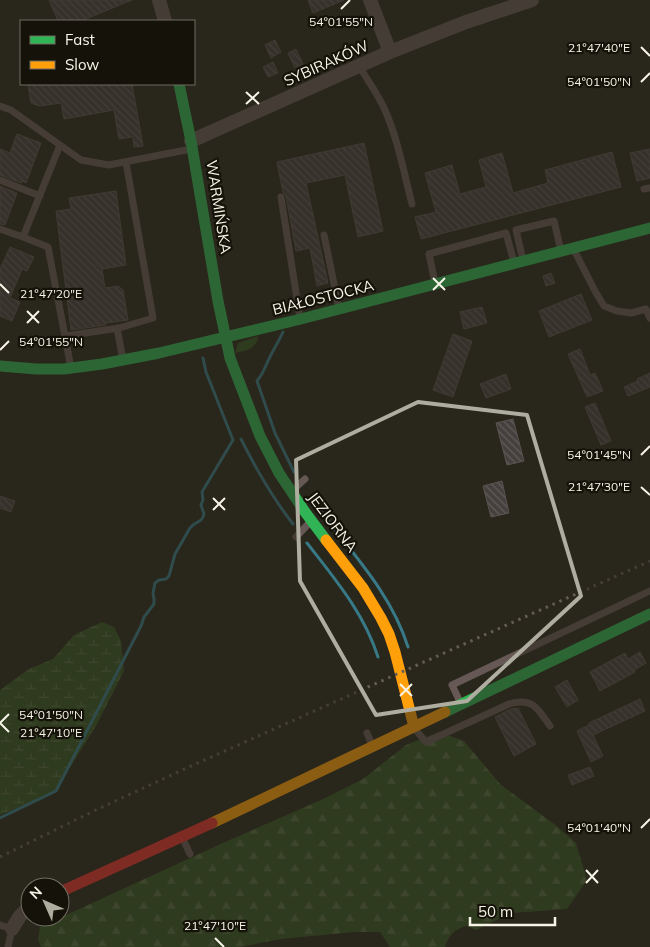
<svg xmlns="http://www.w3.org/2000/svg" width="650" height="947" font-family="Mulish,sans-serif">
  <defs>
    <pattern id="grass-tufts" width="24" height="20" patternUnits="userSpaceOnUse" patternTransform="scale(1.25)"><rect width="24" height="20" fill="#375424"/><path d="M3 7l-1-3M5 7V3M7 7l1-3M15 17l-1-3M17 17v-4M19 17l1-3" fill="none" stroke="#556d44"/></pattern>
    <pattern id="forest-firs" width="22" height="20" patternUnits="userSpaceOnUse" patternTransform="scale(1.25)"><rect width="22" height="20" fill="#375424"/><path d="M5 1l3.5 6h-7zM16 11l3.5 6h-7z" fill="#556d44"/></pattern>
    <pattern id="wetland-marsh" width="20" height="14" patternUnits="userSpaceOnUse" patternTransform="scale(1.25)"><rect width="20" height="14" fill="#375424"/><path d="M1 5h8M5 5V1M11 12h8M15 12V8" fill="none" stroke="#556d44"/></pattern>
    <pattern id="building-back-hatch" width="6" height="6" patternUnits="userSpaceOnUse" patternTransform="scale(1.25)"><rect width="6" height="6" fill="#45403e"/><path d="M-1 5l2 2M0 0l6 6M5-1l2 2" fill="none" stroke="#615c5a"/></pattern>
  </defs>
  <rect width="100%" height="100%" fill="#29261b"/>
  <path fill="url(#grass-tufts)" d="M258,336C257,349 246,351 235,353L238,343Z"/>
  <path fill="url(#forest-firs)" d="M439,732L464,741L500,784L554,824L576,843L587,880L567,909L512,913L486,925L477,930L466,926C455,929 448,936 445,947H390L380,932H354L281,939L240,947H41L38,939L40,927L225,842L321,800L363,779L406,745Z"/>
  <path fill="url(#wetland-marsh)" d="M102,622L114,627L121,641L124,671L96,726L55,791L32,802L0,815V690L29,669L53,659L74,635Z"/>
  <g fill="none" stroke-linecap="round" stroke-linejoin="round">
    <path stroke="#377987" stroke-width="3" d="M283,332C279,341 273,350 269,359C265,367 263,374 257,381L275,433L294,472
      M241,439C256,469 272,497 293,524
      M310,497C345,546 390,589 408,647
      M307,543C335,579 364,613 378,657
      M0,818L56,791L141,626L144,617L154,604V599L153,593L155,583L159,580L166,579L169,576L175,554L190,528L193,525L201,520L203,517L204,514L201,505L203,500L202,492L233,440L206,372L203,358"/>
  </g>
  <path fill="url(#building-back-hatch)" stroke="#595451" d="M49,0H132L81,21H58Z
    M308,0H344L313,13Z
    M275,40L281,52L271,58L265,45Z
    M296,49L303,64L295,68L288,53Z
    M273,62L278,73L268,77L263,67Z
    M28,84H132L143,146L134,147L133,137L119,139L114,110L64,119L61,103L40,106L31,103Z
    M17,134L41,143L26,183L22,181L21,183L0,175V149L10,153Z
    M364,143L383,231L358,237L345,175L306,183L328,283L317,286L310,248L296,251L286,196L283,192L277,162Z
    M650,149V178L637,181L630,153Z
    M612,152L621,187L421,239L415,217L436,212L425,173L452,165L460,194L486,187L479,160L502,153L513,193L548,183L545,170Z
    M0,186L17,193L5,225L0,224Z
    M116,191L126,265L102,269L105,288L118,286L123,290L128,320L106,323V325L71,330L56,211L71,209L69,198Z
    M10,247L34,257L27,271L22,269L10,298L20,302L12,321L0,316V269Z
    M551,273L555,283L546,286L543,276Z
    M581,294L592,320L549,337L539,311Z
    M482,307L487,323L464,329L460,312Z
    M453,334L472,341L453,397L433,390Z
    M580,349L590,375L595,373L603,391L587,397L568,354Z
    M650,373V387L628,396L624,387L638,381L637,379Z
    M506,374L511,389L486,398L480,384Z
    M595,403L611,441L601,445L585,407Z
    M513,419L524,461L507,465L496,423Z
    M502,481L509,513L491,517L483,486Z
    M0,496L15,501L11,512L0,508Z
    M640,652L646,663L634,670L635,672L600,691L590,672L625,653L628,659Z
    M567,680L578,700L567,707L555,687Z
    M640,699L645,711L593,735L603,756L591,762L577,731L589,725V723Z
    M518,708L536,744L514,756L495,717L511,709Z
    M590,767L594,776L572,785L568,775Z"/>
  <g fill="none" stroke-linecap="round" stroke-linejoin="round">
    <path stroke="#655855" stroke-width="7" d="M359,66C368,81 378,94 385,110C398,140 404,173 412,204
      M0,106L11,110L81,160L109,165L191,149
      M0,180L40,196
      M644,189L650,188
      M281,197L300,318
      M0,229L23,237L60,145
      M324,235L339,308
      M23,237L48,247L71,368
      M573,248L595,291L604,306L617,311L631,313L646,309L650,318
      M523,260L516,230L554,221L561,251
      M435,283L429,254L506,233L514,262
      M117,328L123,360
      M65,336L119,328L153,318L126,162
      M293,490L305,479
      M296,537L311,521
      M461,704L452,685L650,591
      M414,728L426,742L509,704C533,697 538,709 550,726
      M367,733L373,747
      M182,837L190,854
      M0,925L12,929L8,947"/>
    <path stroke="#655855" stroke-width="14" d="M159,0L165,21
      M370,0L390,52
      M191,141L390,52L466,22L532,0
      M12,929L20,916L30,906"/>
    <path stroke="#30b455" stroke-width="11" d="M179,84L191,141L218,301L230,358L260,436L279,473L305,512L326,540
      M0,366L36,369H64L102,364L159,353L301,319L650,228
      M445,712L650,614"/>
    <path stroke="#ff9f0a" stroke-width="11" d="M326,540L363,588L381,618L389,634L395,652L414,727
      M212,823L445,712"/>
    <path stroke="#e5322d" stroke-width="11" d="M60,892L212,823"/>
    <path stroke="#645d57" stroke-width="3" stroke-dasharray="2.5 5" stroke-linecap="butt" d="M0,857L98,809L189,767L650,561"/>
  </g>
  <path d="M0 0H650V947H0ZM418,402L527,415L581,596L467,701L376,715L300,581L296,460Z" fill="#29261b" fill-opacity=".55" fill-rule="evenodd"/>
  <path fill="none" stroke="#afada0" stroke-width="4" stroke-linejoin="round" d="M418,402L527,415L581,596L467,701L376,715L300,581L296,460Z"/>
  <path fill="none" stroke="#f7f5e7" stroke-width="2" d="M341,9L350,0M641,47L650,56M641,82L650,73M246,92L259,104M246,104L259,92M433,278L445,290M0,284L9,293M433,290L445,278M27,311L39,323M27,323L39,311M0,350L9,341M641,455L650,446M641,487L650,495M213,498L225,510M213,510L225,498M400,684L412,696M400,696L412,684M0,723L9,732M0,723L9,714M641,828L650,819M586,870L598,883M586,883L598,870M215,938L224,947"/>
  <g text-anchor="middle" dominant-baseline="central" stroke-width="4.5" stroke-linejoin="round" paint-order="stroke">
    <g font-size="15" fill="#f7f5e7" stroke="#151309">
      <text transform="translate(326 63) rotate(-24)">SYBIRAKÓW</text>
      <text transform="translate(219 207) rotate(81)">WARMIŃSKA</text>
      <text transform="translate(323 297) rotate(-14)">BIAŁOSTOCKA</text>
      <text transform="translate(333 522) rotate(53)">JEZIORNA</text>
    </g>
  </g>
  <g font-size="12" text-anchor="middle" fill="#f7f5e7" stroke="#151309" stroke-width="4.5" stroke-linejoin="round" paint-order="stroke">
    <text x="341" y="26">54°01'55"N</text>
    <text x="599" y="52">21°47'40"E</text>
    <text x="599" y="86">54°01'50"N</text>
    <text x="51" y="298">21°47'20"E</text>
    <text x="51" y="346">54°01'55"N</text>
    <text x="599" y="459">54°01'45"N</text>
    <text x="599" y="491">21°47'30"E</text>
    <text x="51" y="719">54°01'50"N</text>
    <text x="51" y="737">21°47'10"E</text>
    <text x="599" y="832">54°01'40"N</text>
    <text x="215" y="930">21°47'10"E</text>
  </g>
  <rect x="20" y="20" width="175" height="65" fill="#151309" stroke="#6f6d62"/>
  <rect x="30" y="36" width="25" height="8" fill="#30b455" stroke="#6f6d62"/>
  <text x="65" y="45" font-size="15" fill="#f7f5e7">Fast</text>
  <rect x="30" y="61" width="25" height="8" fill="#ff9f0a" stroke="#6f6d62"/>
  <text x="65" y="70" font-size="15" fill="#f7f5e7">Slow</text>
  <g transform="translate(45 902) rotate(315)"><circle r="24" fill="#151309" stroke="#6f6d62"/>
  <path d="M0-4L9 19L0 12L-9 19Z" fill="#afada0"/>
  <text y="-8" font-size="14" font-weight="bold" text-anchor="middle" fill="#f7f5e7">N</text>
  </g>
  <path d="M470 917v8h85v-8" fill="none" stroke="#f7f5e7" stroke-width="2.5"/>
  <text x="478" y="917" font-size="15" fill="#f7f5e7" stroke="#151309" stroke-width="4" paint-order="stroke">50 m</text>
</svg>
